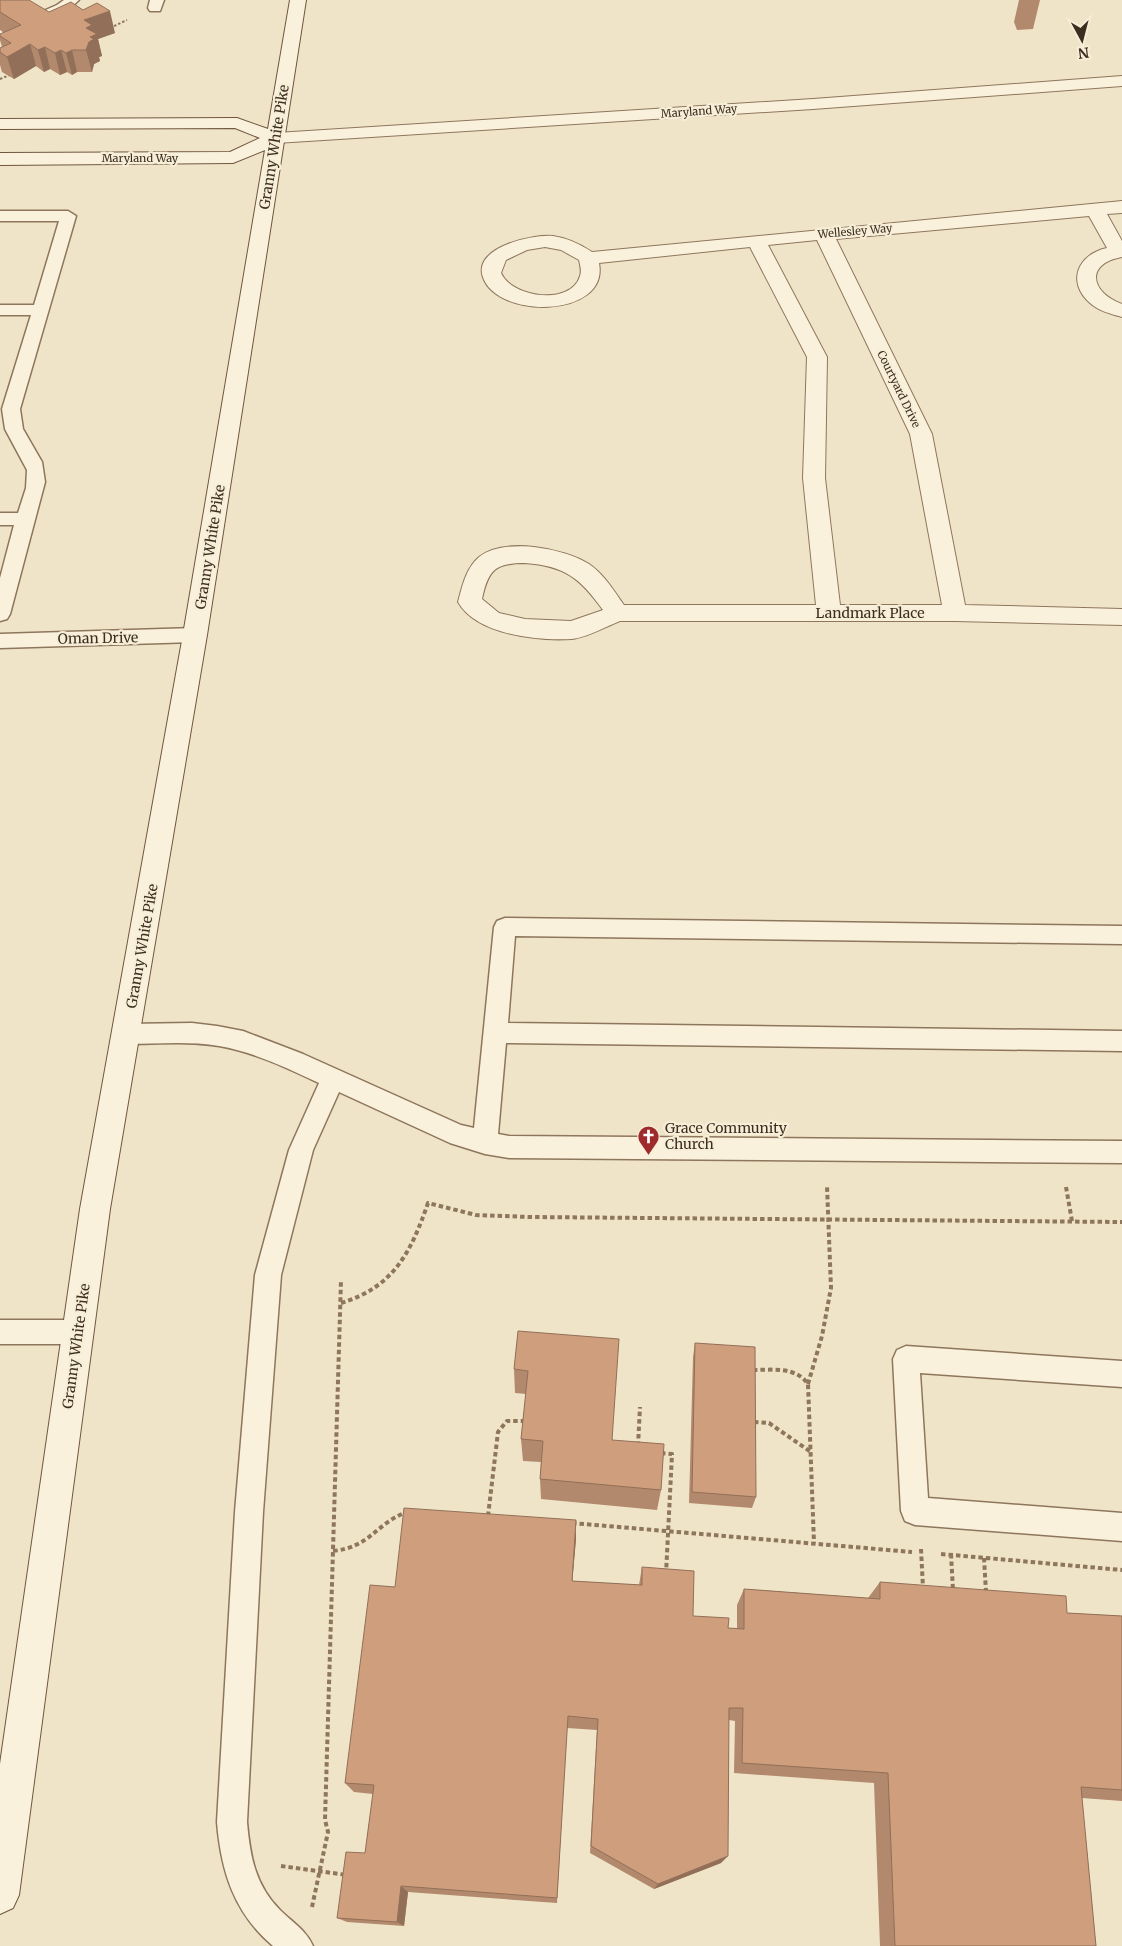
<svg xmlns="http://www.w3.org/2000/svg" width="1122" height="1946" font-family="Merriweather,serif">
  <rect width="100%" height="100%" fill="#f0e4c8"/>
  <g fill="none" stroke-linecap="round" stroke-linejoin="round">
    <defs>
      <path id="lane" d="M64,0H79L67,11L0,39V30L57,5Z
        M150,0H164L160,11H150L148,8Z
        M0,211H68L76,216L20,409L23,429L42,462L45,482L10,614L7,619L0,621V578L14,525H0V513H18L26,488L27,470L5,429L2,409L31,315H0V305H34L59,221H0Z
        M195,628L202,630L205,635L202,640L195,642L0,648V634Z
        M505,918L1122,926V944L515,936L508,1023L1122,1031V1051L506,1043L498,1134L509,1136L1122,1141V1163L509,1158L485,1154L450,1143L339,1092L313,1150L281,1275L263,1512L247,1822C250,1856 255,1885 280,1910C292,1922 306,1930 313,1946H273C234,1913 221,1871 217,1822L235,1512L255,1275L289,1150L319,1083C287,1068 254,1052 219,1046C189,1041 157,1044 127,1044L119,1041L115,1034L119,1027L127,1024L192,1023L217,1026L243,1031L303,1054L461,1125L474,1128L494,927L497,921Z
        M0,1320H78L87,1323L91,1332L87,1341L78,1344H0Z
        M906,1346L1122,1361V1387L920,1373L928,1498L1122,1513V1541L915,1525L905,1521L901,1511L893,1359L897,1350Z"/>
      <path id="street" d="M1122,76V86L813,109L276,143L270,142L267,138L270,134L276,133L813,99Z
        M1122,201V213L1107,214L1122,241V257C1084,264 1091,293 1122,304V317C1111,314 1099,311 1090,303C1066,282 1078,254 1107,248L1089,216L836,239L932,434L965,605L1122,609V625L955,621H620C605,627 588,637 572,639C538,641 477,635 458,602C462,587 466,568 479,557C504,537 564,548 589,564C604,574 614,591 624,605H816L803,478L807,357L750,247L599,263C610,319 492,320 482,274C477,246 534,234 553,236C567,238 580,244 592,252ZM817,240L910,434L942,605H840L825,478L827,357L768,245ZM545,247L561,250L579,260C580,265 582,271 580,276C571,306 512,298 501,273L506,260L527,250ZM525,563C565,566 580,578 603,610L571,621L525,619L499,613L482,599C488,570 495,563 525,563Z"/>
      <path id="secondary" d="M290,0H306L207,635L110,1209L19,1895L13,1908L0,1914V1764L80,1209L183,635L265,150L233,163L0,165V153L230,152L260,138L235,128L0,129V119L237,118L268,129Z"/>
    </defs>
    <use href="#lane" stroke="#8d765c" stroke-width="3"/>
    <use href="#street" stroke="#8d765c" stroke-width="2"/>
    <use href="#secondary" stroke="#6f573f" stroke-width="2"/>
    <path stroke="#8d765c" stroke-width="2" stroke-dasharray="2.5 2" stroke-linecap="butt" d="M110,28L127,20
      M0,79L12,74"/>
    <path stroke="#8d765c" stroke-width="4" stroke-dasharray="4.5 3" stroke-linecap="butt" d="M1066,1187L1072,1221
      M341,1303C394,1287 411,1252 428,1203L476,1215L530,1217L1122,1222
      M753,1370C772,1370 795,1366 808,1384L814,1543
      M808,1384L822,1336L831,1288L827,1186
      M754,1422L769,1423L811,1452
      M638,1446L640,1407
      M661,1453L672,1454L666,1574
      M488,1516L498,1432L507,1421H527
      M572,1523L912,1552
      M921,1549L923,1588
      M333,1551C371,1547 376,1523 407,1512
      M941,1554L1122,1570
      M951,1554L953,1590
      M984,1558L986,1592
      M281,1866L347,1875
      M312,1907L328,1832L325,1820L341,1280"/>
    <use href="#lane" fill="#faf1dc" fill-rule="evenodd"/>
    <use href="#street" fill="#faf1dc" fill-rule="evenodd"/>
    <use href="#secondary" fill="#faf1dc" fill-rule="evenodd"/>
  </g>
  <path fill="#b2896c" d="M0,0L49,12L115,33L98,39L102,56L99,57L100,61L94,64L92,72H77L72,75L67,72L60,75L50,69L44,72L36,66L14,79L2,72L0,65V48L2,47L0,40V34L4,33L0,30Z
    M1019,0H1040L1033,29L1017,30L1014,22Z
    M518,1331L612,1440L661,1490L657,1510L541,1499L540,1479L541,1462L523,1461L521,1439L526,1394L515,1393L514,1369Z
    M695,1343L756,1497L752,1508L689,1503L693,1357Z
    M576,1539L572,1581L639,1585L642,1567L693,1616L728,1628L737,1629V1605L744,1589L868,1598L880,1582L1067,1613L1122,1616V1801L1082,1798L1096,1946H880L874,1783L734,1773L735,1721L729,1720L721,1863L654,1889L590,1853L597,1730L567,1728L557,1903L408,1892L404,1926L347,1922L337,1918L365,1853L373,1794L354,1792L345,1783L395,1587Z"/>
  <path fill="#916f58" d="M110,11L115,33L98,39L102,56L99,57L100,61L94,64L92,72L86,50L84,20Z
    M30,44L36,66L14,79L7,57Z
    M45,47L50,69L44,72L38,50Z
    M61,50L67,72L60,75L55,53Z
    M72,50L77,72L72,75L66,53Z
    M576,1520V1539L571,1597L572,1581Z
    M728,1856L721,1863L654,1889L658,1884Z
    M401,1886L408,1892L404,1926L397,1922Z"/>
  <path fill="#cf9f7d" stroke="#916f58" d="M0,0H29L49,12L71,2L83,10L97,3L110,11L84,20L92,25L86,28L97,34L90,37L94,39L89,42L86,50H72L66,53L61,50L55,53L45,47L38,50L30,44L7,57L0,52V48L11,43L0,36V34L21,25L0,12Z
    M518,1331L619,1339L612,1440L664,1444L661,1490L540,1479L543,1441L521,1439L528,1371L514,1369Z
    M695,1343L755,1347L756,1497L692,1492Z
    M404,1508L576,1520L572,1581L642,1585V1567L694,1571L693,1616L729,1618L728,1628L744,1629V1589L880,1599V1582L1066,1596L1067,1613L1122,1616V1790L1081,1787L1096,1946H895L888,1773L742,1763L743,1708H729L728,1856L658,1884L591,1846L598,1719L568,1716L557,1898L401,1886L397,1922L337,1918L346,1852L365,1853L374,1785L345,1783L370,1585L395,1587Z"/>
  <defs>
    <symbol id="church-pin" viewBox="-11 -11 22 30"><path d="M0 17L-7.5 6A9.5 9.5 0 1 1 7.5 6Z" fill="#9e2a2b" stroke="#f7eed8"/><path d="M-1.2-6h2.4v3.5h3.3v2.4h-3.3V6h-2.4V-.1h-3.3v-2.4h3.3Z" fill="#fff"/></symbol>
  </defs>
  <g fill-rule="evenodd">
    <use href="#church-pin" x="636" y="1124" width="25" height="34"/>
  </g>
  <g text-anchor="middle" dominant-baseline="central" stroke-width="4.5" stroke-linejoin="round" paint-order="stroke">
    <g font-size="11" fill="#3d2e20" stroke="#f7eed8">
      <text transform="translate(699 111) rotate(-4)">Maryland Way</text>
      <text x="140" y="158">Maryland Way</text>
      <text transform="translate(855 231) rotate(-5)">Wellesley Way</text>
      <text transform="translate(899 389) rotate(64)">Courtyard Drive</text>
    </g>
    <g font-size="14" fill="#3d2e20" stroke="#f7eed8">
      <text transform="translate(274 147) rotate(-81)">Granny White Pike</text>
      <text transform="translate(210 547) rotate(-81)">Granny White Pike</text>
      <text x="870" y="613">Landmark Place</text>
      <text transform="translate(98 638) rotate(-1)">Oman Drive</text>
      <text transform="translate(142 946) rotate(-80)">Granny White Pike</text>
      <text transform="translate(76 1346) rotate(-82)">Granny White Pike</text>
    </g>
    <g font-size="14" fill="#3d2e20" stroke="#f7eed8" text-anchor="start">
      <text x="665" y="1128">Grace Community<tspan x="665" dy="16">Church</tspan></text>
    </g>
  </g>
  <g transform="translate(1082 40) rotate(173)" stroke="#f7eed8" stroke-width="4" paint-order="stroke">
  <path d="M0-4L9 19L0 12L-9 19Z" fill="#3d2e20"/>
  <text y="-8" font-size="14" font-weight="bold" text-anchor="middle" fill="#3d2e20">N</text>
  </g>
</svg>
